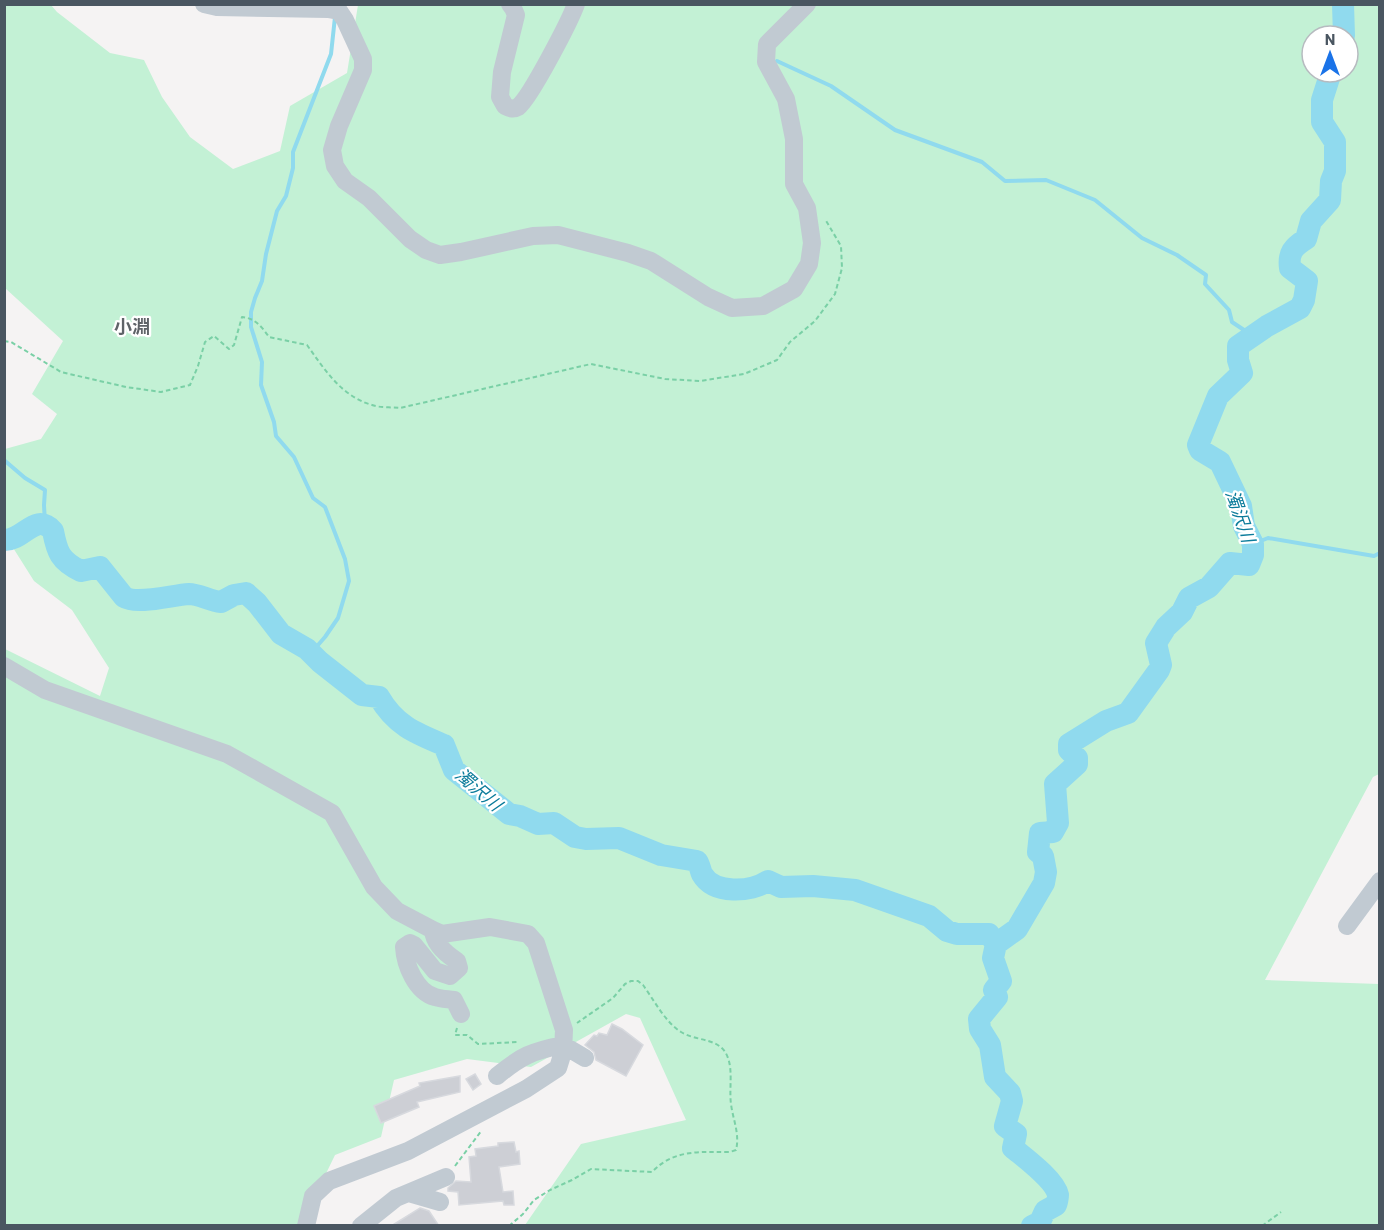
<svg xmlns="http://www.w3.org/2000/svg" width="1384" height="1230" font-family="Barlow,'Noto Sans JP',sans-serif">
  <rect width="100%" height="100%" fill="#f5f3f3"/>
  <path fill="#c3f1d5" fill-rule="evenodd" d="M5,5H51L57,12L110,53L144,60L162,97L190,137L233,169L280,151L290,106L347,73L358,5H1379V774L1373,777L1265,980L1379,984V1225H525L581,1144L686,1120L640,1018L626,1014L531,1067L467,1059L394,1080L381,1137L335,1155L301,1225H5V649L100,696L109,668L72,610L34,581L5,535V449L41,439L57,414L32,394L63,341L5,288ZM1312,36H1348V72H1312Z"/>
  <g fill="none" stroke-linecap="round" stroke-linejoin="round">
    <path stroke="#90daee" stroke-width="4" d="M777,61L831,86L895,130L982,162L1005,181L1046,180L1095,200L1142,238L1177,255L1206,275L1205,284L1229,310L1232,322L1253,336
      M4,460L25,478L45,490L44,505L45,524
      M1253,544L1268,538L1374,556L1380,553
      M311,653L325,637L338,618L349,581L345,559L325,507L313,498L294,457L276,436L274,422L261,385L262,362L251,327V312L255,298L262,281L266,254L277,211L286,196L293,168V152L331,54L335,17"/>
    <path stroke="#90daee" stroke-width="22" d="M1343,4L1344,36
      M4,540C24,541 35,511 53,531C57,552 60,561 81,571L100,567L124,597C137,605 172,595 189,594C199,594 210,601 221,602L234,595L246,593L257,603L281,634L307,649L320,662L362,695L379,697C395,725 415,733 444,745L454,770L509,814L520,816L538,824L554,823L575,837L586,839L619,838L661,855L697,861C700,865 700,870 702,874C714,895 751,892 768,881L781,887L813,886L855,890L929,916L947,931L957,934H989L996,944L993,958L1001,981L994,990L997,997L979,1019L980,1029L990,1045L995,1077L1010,1093L1012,1101L1005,1126L1016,1134L1013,1148C1025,1158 1055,1180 1058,1195C1058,1196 1057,1204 1056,1205L1045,1211L1040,1222L1032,1226
      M996,944L1017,929L1044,883L1046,872L1043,856L1038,852L1040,833L1053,832L1058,823L1055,784L1077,764V758L1069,750V744L1106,721L1128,713L1159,670L1161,665L1156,643L1166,627L1182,612L1189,598L1209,587L1230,563L1249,565L1253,555V544L1244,526L1241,506L1220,462L1200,450L1198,445L1218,396L1242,373L1238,360V346L1267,326L1300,308L1304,300L1307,281L1290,268C1288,253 1293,247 1306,239L1311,221L1330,200L1331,181L1335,171V142L1322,122V100L1331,72"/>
  </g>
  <path fill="#cdcfd5" stroke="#d7d9de" stroke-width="1.5" d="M612,1024L622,1029L643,1045L626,1076L596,1060L594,1052L585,1045L594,1035L597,1036L599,1033L607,1035Z
    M475,1074L481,1084L473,1090L466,1079Z
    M460,1076V1092L417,1102L419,1107L381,1123L374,1106L420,1086L419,1083Z
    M514,1142L516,1152L519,1151L520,1164L499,1167L503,1192L513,1191L514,1205H504L503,1201L459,1205L458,1192L448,1191V1188L456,1181L471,1182L469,1157L476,1156L475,1149L498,1146V1143Z
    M420,1208L429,1211L439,1226H391Z"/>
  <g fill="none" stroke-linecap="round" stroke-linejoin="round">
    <path stroke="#7ad0a6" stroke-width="2" stroke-dasharray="4.5 3" stroke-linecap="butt" d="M4,341L11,342L61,372L126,387L161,392L190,385L198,366L205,342L214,336L229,349L234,345L242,317C255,318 262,327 269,337L307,345C325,370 341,396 372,405C380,408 391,407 400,408L591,364L665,379L700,381L744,374L777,360L790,342L815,321L835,294L842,268L841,246L825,219
      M457,1028L455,1035H467L478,1044L517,1042
      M455,1166L482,1130
      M509,1226L523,1214L534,1200L550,1190L572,1180L591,1169L652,1172C674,1149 700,1152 730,1152L736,1150C740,1134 733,1120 731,1104C729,1089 733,1072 728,1058C721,1037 697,1042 681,1032C665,1022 654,1000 643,985L638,981H631L625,984L613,998L577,1023
      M1262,1226L1281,1212"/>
    <path stroke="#c1cad2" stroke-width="18" d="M204,4L217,7L328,9L339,11L345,20L363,59V70L339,126L332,150L335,166L345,181L369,198L410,239L426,250L440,255L461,252L533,236L558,235L628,253L651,261L708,297L732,308L763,306L794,289L809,264L812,243L807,208L794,184V139L786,99L766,62L767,44L807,4
      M510,4L513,8L516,15L502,72L500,97L505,106C509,108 513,110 518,107C530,98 570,21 576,4
      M4,666L45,690L227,754L332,813L374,887L397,911L433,930L442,934L490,927L528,934L536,943L564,1030L563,1052L558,1068L526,1089L408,1151L329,1181L313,1196L306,1226
      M1347,926L1380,881
      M433,930C434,944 446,954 457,961L459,968L450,976L435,971L414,945L410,943L404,947C405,965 416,992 435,997C441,999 447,999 454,1000L461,1014
      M497,1076C521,1056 532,1051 563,1045L585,1058
      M409,1193L440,1202
      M361,1226L396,1198L446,1177"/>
  </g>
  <g text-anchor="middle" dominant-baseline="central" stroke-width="4.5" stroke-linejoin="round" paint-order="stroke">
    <g font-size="18" font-weight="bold" fill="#5f6368" stroke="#fff">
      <text x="132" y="326">小淵</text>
    </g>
    <g font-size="18" font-style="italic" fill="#0c7c9b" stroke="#fff">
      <text transform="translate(1241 516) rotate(71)">濁沢川</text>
      <text transform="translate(479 789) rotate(41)">濁沢川</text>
    </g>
  </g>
  <rect width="1384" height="1230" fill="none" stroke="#4a5661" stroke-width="12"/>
  <g transform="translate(1330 54)"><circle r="28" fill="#ffffff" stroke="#b7bbc0" stroke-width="1.5"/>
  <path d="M0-4.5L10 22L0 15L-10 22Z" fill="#1a73e8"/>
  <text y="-9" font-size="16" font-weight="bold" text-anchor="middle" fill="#4a5661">N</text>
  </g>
</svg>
